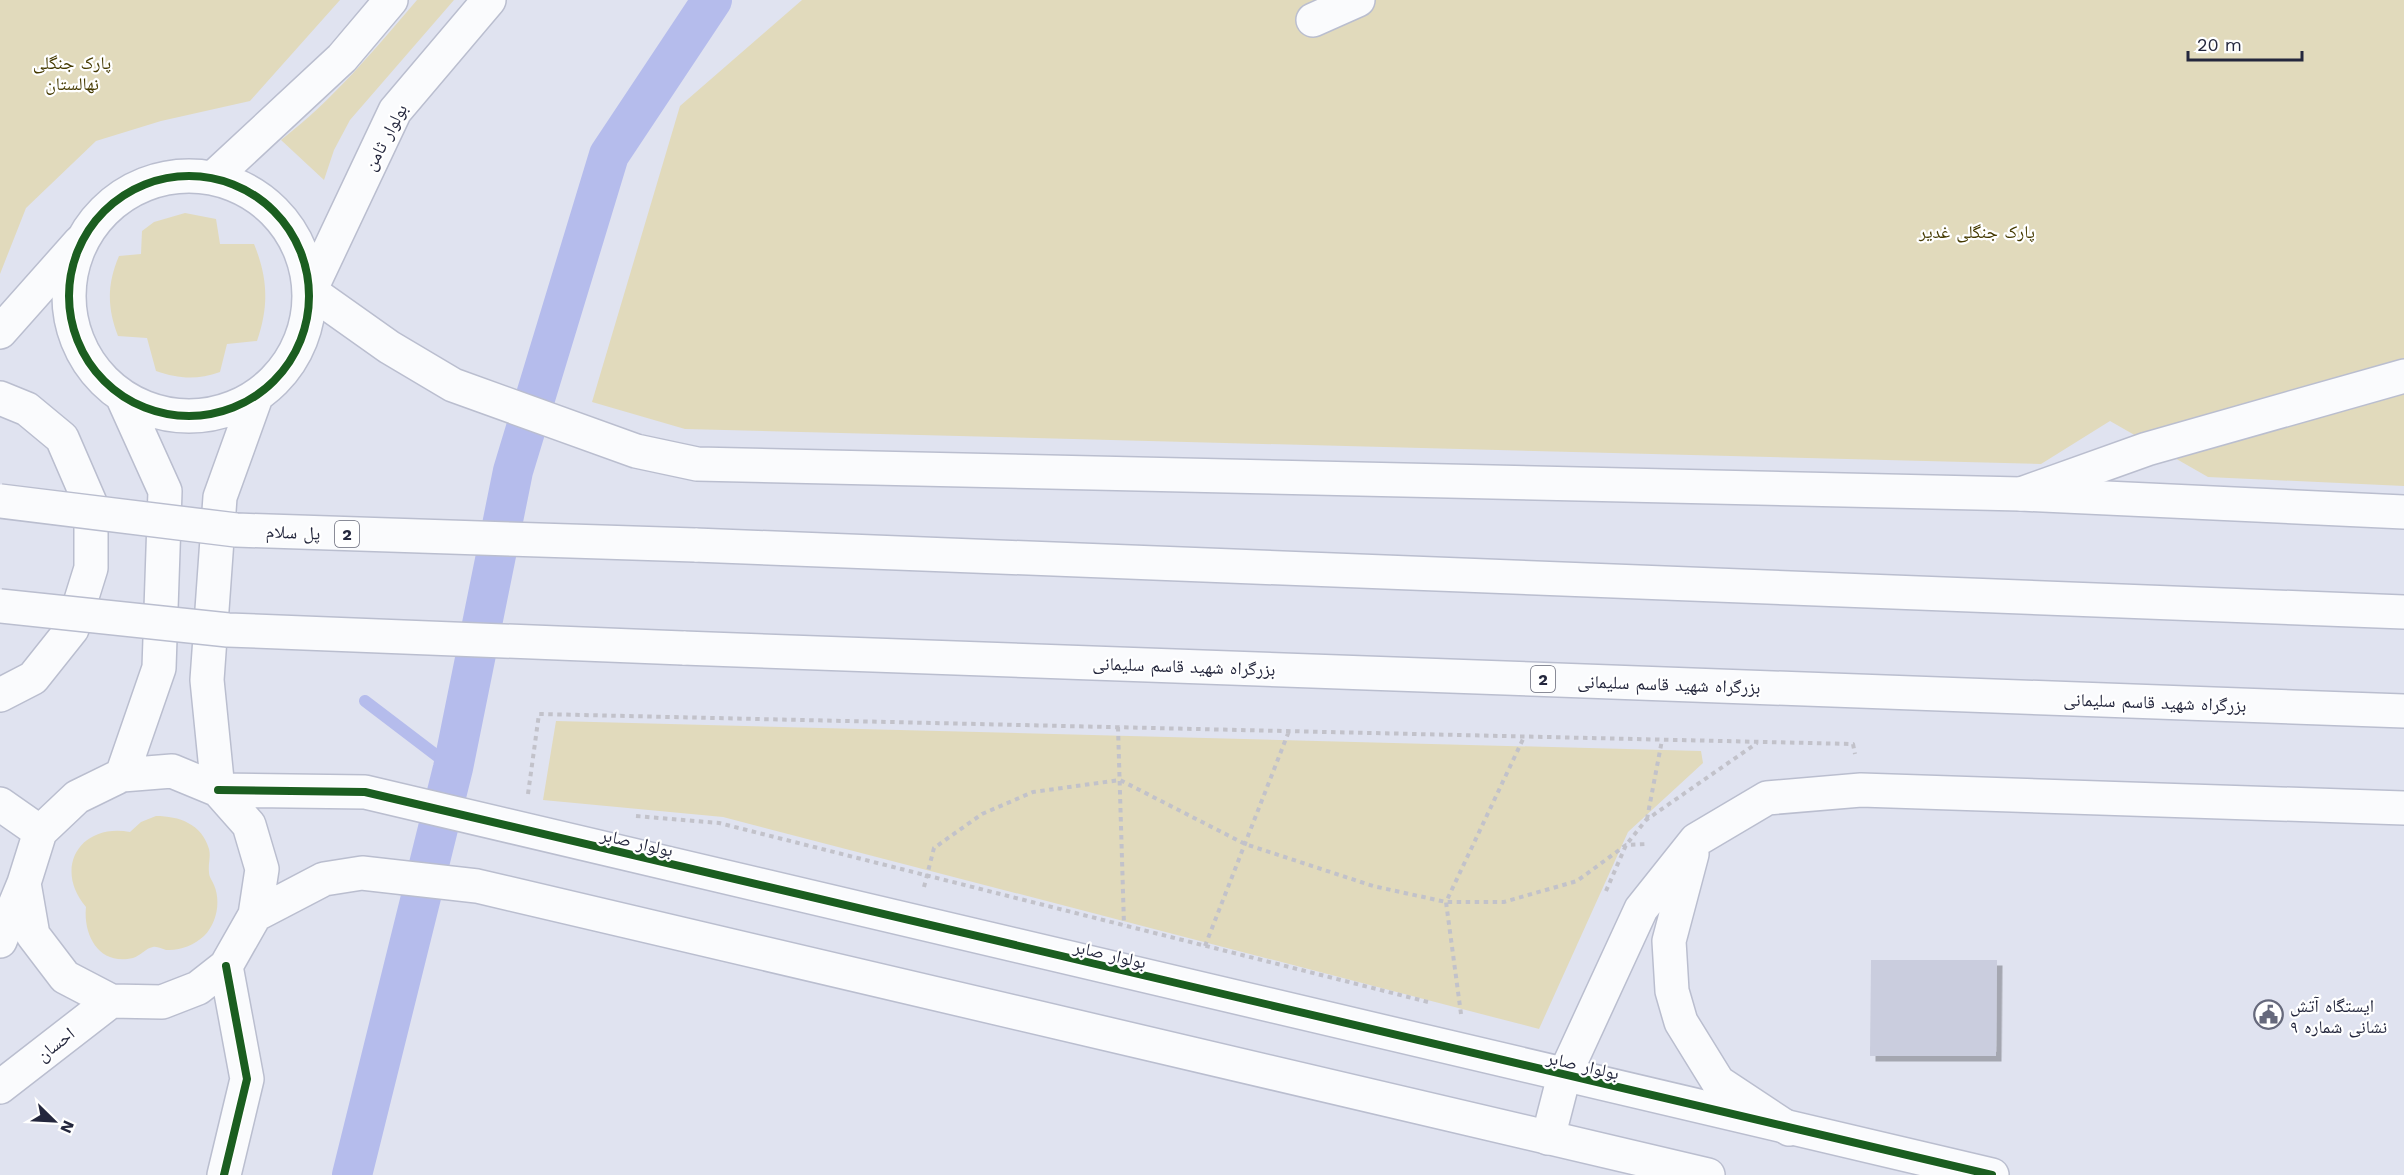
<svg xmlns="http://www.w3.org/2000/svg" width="2404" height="1175" font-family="'Work Sans','Noto Naskh Arabic',sans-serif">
  <defs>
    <filter id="shadow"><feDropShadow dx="5.5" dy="5.5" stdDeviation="0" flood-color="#0004"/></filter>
  </defs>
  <rect width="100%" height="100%" fill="#e0e3f0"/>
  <path fill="#e1dabc" d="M0,0H340L250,101L161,121L96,141L26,208L0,274Z
    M417,0H454L350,120L334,150L324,180L281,140C333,100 375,49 417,0Z
    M802,0H2404V486L2208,477L2110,421L2041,464L685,429L592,402L680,106Z
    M185,213L216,219L220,244H254C268,278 269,306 257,341L227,344L220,372C197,380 179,379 156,371L147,338L118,336C107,308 107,284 119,256L141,254L142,231L154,222Z
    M556,721L1701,751L1703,763L1628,832L1539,1029L723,817L543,800Z
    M156,816C179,816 202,824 209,849C211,857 208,864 209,872C209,877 212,880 214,885C221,901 217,923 204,936C194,945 180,951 166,950C162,949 157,946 153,947C146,948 140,956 133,958C99,966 83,935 86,907C53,868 80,823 130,832L141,822Z"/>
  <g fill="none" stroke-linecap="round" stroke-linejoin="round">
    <path stroke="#b5bcec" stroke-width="12" d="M365,701L453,768"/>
    <path stroke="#b5bcec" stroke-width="40" d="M352,1175L453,768L513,471L609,155L712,0"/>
  </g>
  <path fill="#cacdde" filter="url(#shadow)" d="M1871,960H1997L1996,1056H1870Z"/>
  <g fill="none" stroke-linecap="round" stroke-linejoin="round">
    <defs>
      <path id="minor" d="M1313,20L1358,0
        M69 296a120 120 0 1 1 240 0a120 120 0 1 1-240 0Z
        M214,177L342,58L391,0
        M310,291L395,111L489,0
        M2021,494L2147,449L2404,376
        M122,775L159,668L165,491L123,398
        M218,790L365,792L1992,1175
        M218,790L207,680L220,497L256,397
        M255,915L324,879L362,873L477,886L1708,1175
        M0,941L24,883L40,832L77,797L122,775L172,771L218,790L249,825L262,869L255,915L226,966L198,988L162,1002L111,1001L65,977L33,935L24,883
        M0,1087L111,1001
        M224,1175L247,1079L226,966"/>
      <path id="highway" d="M310,291L389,347L453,385L636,451L697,464L2021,494L2404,512
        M0,332L80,242
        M0,398L27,409L62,438L91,505V568L72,629L33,678L0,695
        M695,545L2404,612
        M683,648L2404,711
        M0,804L40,832
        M1692,854L1669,941L1672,991L1681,1022L1718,1082L1789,1129
        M1548,1138L1564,1076L1641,909L1696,840L1767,798L1861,790L2404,808"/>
    </defs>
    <use href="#minor" stroke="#babecf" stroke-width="36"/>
    <use href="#highway" stroke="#babecf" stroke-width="36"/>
    <path stroke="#c2c2ca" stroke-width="4" stroke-dasharray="4.5 4.5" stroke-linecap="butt" d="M1118,727L1124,925
      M528,794L539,714L1853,744L1855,754
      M636,816L719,823L1428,1002
      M1647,819L1662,740
      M924,887L934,848L982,814L1033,792L1120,780L1245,844L1373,886L1446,902H1504L1577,881L1626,845L1647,844
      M1606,891L1626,845L1646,820L1757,743
      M1205,946L1289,731
      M1461,1014L1446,902L1524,737"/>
    <use href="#minor" stroke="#fafbfd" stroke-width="33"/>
    <use href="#highway" stroke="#fafbfd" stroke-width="33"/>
    <defs>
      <path id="highway-bridge" d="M0,501L236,530L695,545
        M0,606L228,630L683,648"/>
    </defs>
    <use href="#highway-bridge" stroke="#babecf" stroke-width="36" stroke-linecap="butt"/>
    <use href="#highway-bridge" stroke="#fafbfd" stroke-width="33"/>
    <defs>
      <path id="cycleway" d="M69 296a120 120 0 1 1 240 0a120 120 0 1 1-240 0Z
        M218,790L365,792L1992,1175
        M224,1175L247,1079L226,966"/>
    </defs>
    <use href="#cycleway" stroke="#fff" stroke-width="11"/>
    <use href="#cycleway" stroke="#1b5e20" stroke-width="8"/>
  </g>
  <defs>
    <symbol id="civic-ring" viewBox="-11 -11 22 22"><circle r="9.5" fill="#fff" stroke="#66697c" stroke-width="1.5"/><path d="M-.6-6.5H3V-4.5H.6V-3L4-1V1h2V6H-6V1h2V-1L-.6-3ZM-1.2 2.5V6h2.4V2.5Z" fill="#66697c"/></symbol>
  </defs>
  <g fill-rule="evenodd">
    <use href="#civic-ring" x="2252" y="998" width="33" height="33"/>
  </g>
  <g text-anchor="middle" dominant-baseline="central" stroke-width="4.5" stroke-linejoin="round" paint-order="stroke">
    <g fill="#fff" stroke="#666877" stroke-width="1.5">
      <rect x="335" y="521" width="24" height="26" rx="4.5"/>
      <rect x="1531" y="666" width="24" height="26" rx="4.5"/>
    </g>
    <g font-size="16" font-weight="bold" fill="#24273d">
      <text x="347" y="534">2</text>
      <text x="1543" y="679">2</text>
    </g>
    <g font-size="18" fill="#453a00" stroke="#fff">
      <text x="72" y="62">پارک جنگلی<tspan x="72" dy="21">نهالستان</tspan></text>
      <text x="1977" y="231">پارک جنگلی غدیر</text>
    </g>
    <g font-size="18" fill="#24273d" stroke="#fff">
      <text transform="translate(385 137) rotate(-62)">بولوار ثامن</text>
      <text transform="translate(293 532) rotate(2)">پل سلام</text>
      <text transform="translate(1184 666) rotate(2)">بزرگراه شهید قاسم سلیمانی</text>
      <text transform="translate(1669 684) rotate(2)">بزرگراه شهید قاسم سلیمانی</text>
      <text transform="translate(2155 702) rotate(2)">بزرگراه شهید قاسم سلیمانی</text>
      <text transform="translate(637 842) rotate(13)">بولوار صابر</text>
      <text transform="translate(1110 954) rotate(13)">بولوار صابر</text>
      <text transform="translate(55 1044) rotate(-38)">احسان</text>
      <text transform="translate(1583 1065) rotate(13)">بولوار صابر</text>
    </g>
    <g font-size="18" fill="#24273d" stroke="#fff" text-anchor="start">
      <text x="2290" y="1005">ایستگاه آتش<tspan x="2290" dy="21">نشانی شماره ۹</tspan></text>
    </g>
  </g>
  <g transform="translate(54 1121) rotate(114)" stroke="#ffffff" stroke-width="4.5" paint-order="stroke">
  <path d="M0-4.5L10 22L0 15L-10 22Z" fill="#24273d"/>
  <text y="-9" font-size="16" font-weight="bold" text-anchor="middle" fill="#24273d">N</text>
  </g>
  <path d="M2188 51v9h114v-9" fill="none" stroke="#24273d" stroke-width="3"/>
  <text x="2197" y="51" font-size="18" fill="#24273d" stroke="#ffffff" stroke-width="4.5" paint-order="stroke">20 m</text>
</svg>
